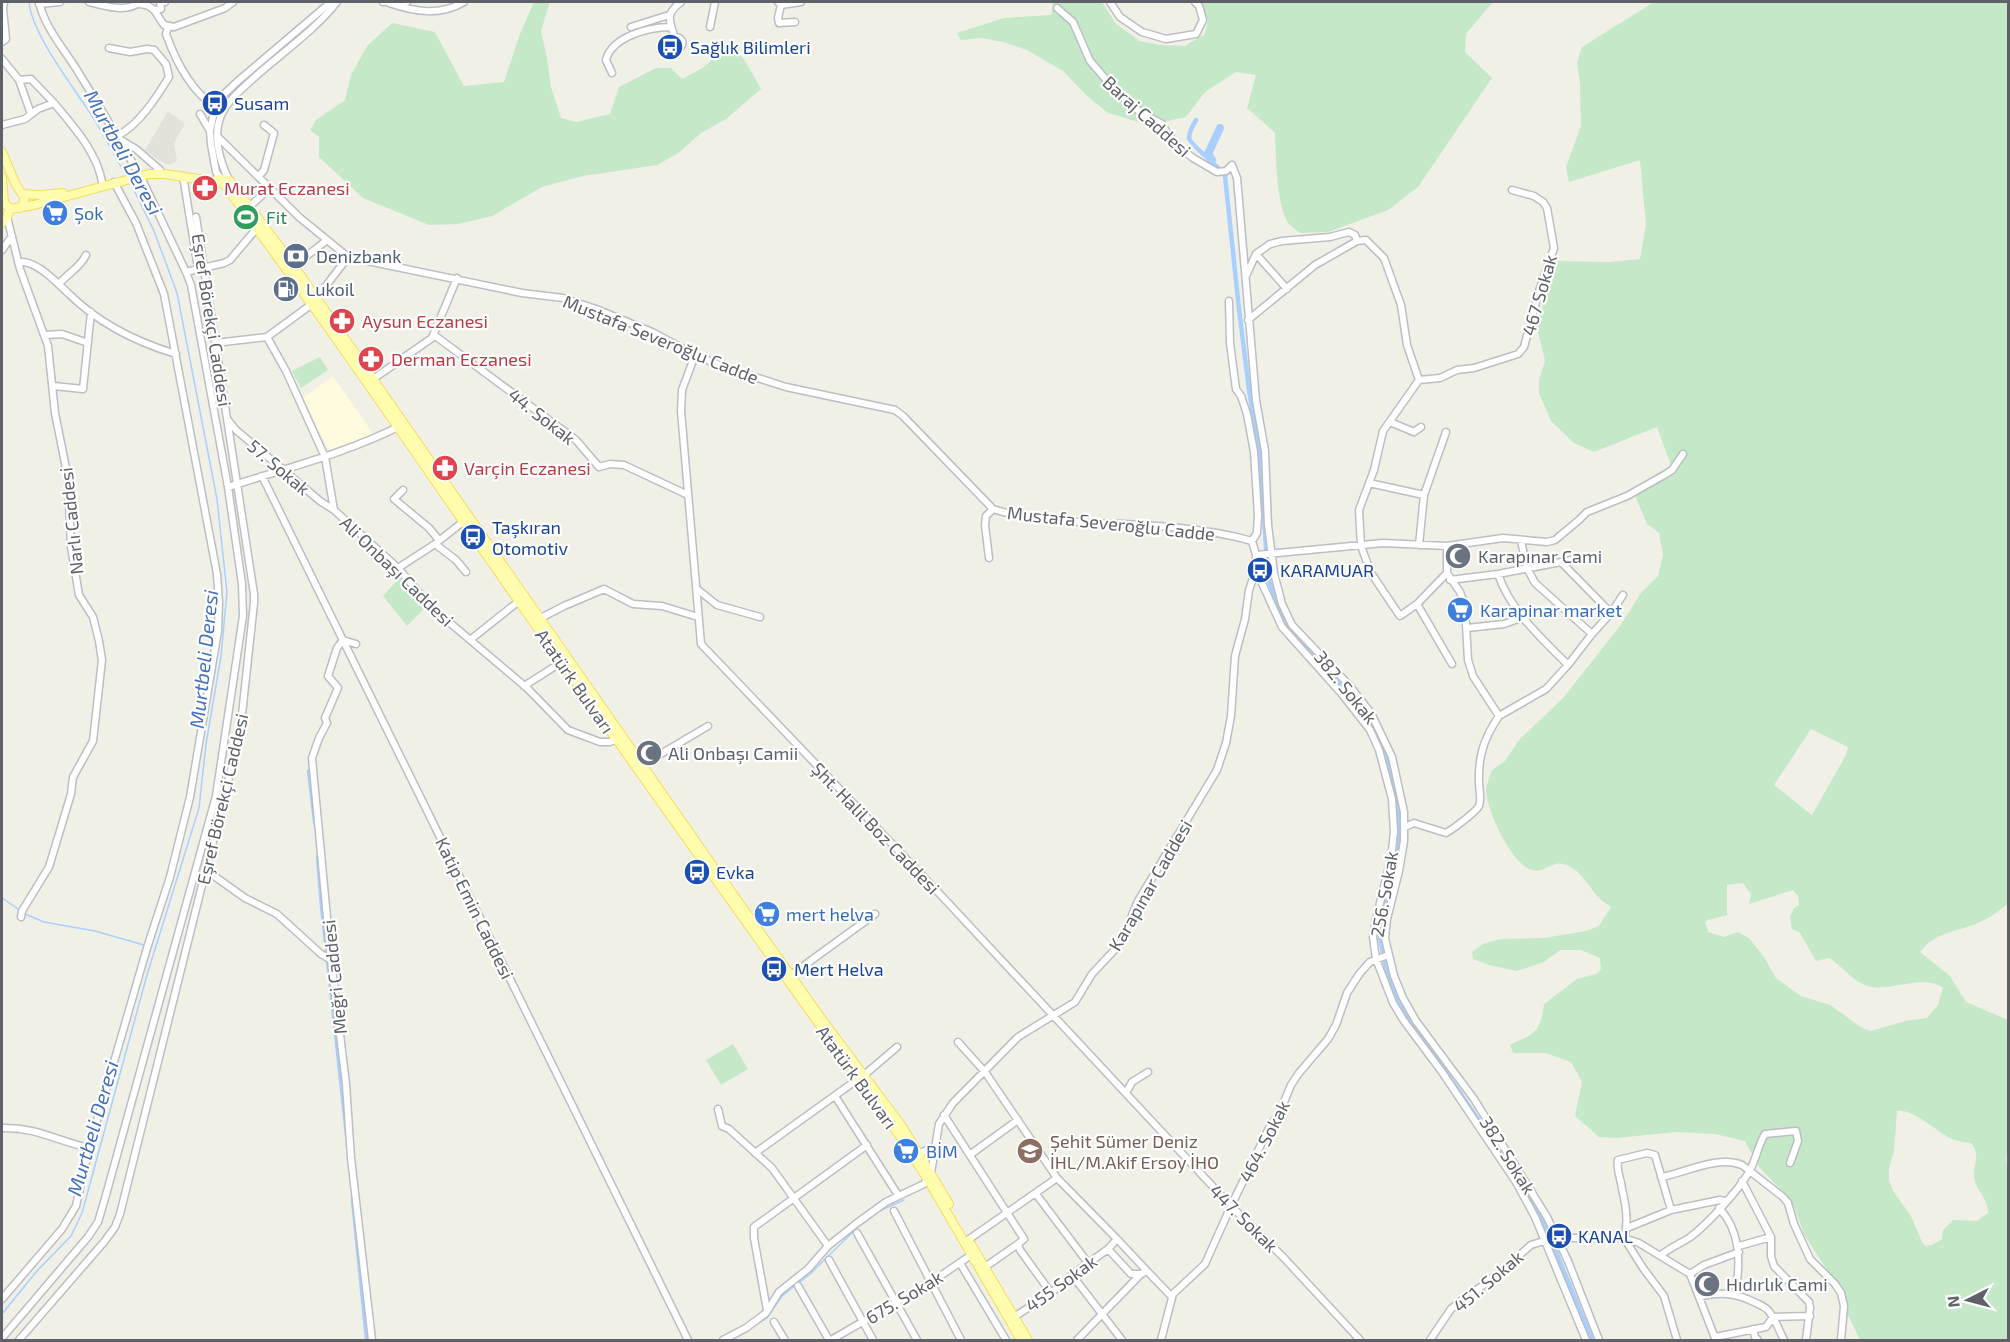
<svg xmlns="http://www.w3.org/2000/svg" width="2010" height="1342" font-family="'Exo 2',sans-serif">
  <rect width="100%" height="100%" fill="#f1f0e7"/>
  <path fill="#fefbdf" d="M333,376L374,435L329,451L303,398Z"/>
  <path fill="#e2e2db" d="M168,111L185,124L174,143L177,161L169,165L158,160L145,150Z"/>
  <path fill="#c4e8c8" fill-rule="evenodd" d="M534,2H550L541,31L547,58L551,87L561,118L576,122L610,114L619,87L656,68H671L682,79L704,67L731,42L747,64L761,89L726,119L701,133L677,154L657,165L583,176L542,187L492,216L458,224L429,225L363,198L319,157V137L310,130L316,120L345,100L351,75L367,46L392,23L435,32L464,86L504,82L520,34Z
    M1054,2H1102L1116,24L1140,41L1160,45L1185,46L1205,34L1208,20L1200,2H1493L1466,34L1465,52L1492,78L1418,187L1388,210L1328,232L1300,233C1296,230 1292,227 1289,224C1276,208 1276,154 1275,133L1247,108L1256,75L1236,72L1205,92L1186,117L1149,125L1108,113L1086,95L1063,71L1027,50L1003,42L981,38L961,40L957,33L1004,18L1051,15Z
    M1654,2H2008V904C2000,909 1993,916 1984,920C1960,933 1938,929 1920,952L1950,976L1966,1002L2008,1020V1150L2007,1151L2006,1161L2008,1170V1340H1860L1847,1313L1838,1284L1830,1275L1804,1234L1792,1201L1759,1167L1745,1141L1715,1134L1677,1132L1617,1138L1599,1137L1575,1116L1582,1082L1571,1062L1546,1053H1513L1510,1045C1534,1034 1541,1032 1544,1004L1577,979L1596,974L1601,969L1600,958L1581,950H1560L1544,962L1517,971L1489,965L1473,959L1472,952L1483,944L1500,939L1544,938L1586,931L1599,926L1611,907C1607,904 1603,902 1600,899C1589,888 1580,867 1563,864C1552,861 1544,874 1532,870C1511,864 1488,812 1486,792C1486,785 1490,776 1492,770L1505,761L1519,740L1563,698L1620,626L1641,593L1658,576L1663,555L1659,533L1647,524L1634,493L1637,487L1671,465L1657,427L1594,452L1574,443L1551,421L1539,393V380L1545,361L1537,328L1555,261L1610,262L1640,259L1646,224L1640,160L1569,182L1566,167L1581,126L1580,84L1577,62L1582,47ZM1811,729L1848,747L1846,755L1812,815L1774,785ZM1743,883L1751,894L1749,904L1793,890L1798,896L1799,905L1794,908L1790,917L1792,929L1800,933L1816,961L1829,958C1844,967 1854,984 1872,987C1894,990 1925,974 1943,988L1938,1005L1927,1018L1905,1021L1871,1031L1862,1028L1830,1005L1801,996L1776,978L1764,957L1749,938L1738,932L1724,937L1708,932L1705,921L1727,915V885ZM1897,1111C1913,1109 1935,1130 1948,1137C1955,1141 1963,1142 1971,1143C1983,1159 1970,1166 1975,1181C1978,1193 1989,1200 1988,1213L1977,1221L1953,1220L1943,1230L1942,1239L1932,1245L1925,1246L1922,1242L1911,1216L1893,1191L1889,1180V1169L1894,1151Z
    M320,357L328,370L301,388L292,371Z
    M401,576L425,608L407,626L383,596Z
    M733,1044L748,1069L721,1085L706,1060Z"/>
  <g fill="none" stroke-linecap="round" stroke-linejoin="round">
    <path stroke="#a9cfff" stroke-width="1.5" d="M29,2C32,35 75,89 94,119C105,137 115,157 126,175
      M215,99L227,86L325,2
      M188,184L193,221
      M2,898L21,911
      M25,914L44,922L95,931L144,945
      M2,1314L36,1272L71,1236L82,1213L147,975L199,808L206,744L221,656L227,592L217,499L177,293L154,231L130,182
      M730,1340L767,1318L782,1296L809,1275L857,1228L879,1211L904,1200"/>
    <path stroke="#a9cfff" stroke-width="4.5" d="M1196,120C1193,125 1189,132 1189,138C1190,145 1219,166 1225,176L1239,309L1249,390L1260,455L1268,578L1285,624L1359,704L1379,735
      M1382,742C1393,777 1402,813 1398,850C1394,877 1384,903 1380,930C1379,936 1381,942 1382,948C1386,972 1392,991 1405,1012L1505,1159L1543,1220L1592,1340
      M309,771L315,822
      M318,857L322,906L347,1135
      M353,1200L367,1340"/>
    <path stroke="#a9cfff" stroke-width="8" d="M1212,160L1208,154L1220,128"/>
    <defs>
      <path id="minor" d="M39,2C45,29 66,51 80,75C100,107 119,140 138,172
        M89,2C104,6 127,13 140,2
        M383,2H407
        M778,2L781,5L801,2
        M1110,2L1120,17L1142,32L1166,39L1196,34L1203,20L1199,6L1195,2
        M389,3C415,12 440,16 464,2
        M39,4L60,2
        M139,4C155,5 155,13 164,25L174,27L225,8L233,2
        M781,5L778,18L779,23L795,22
        M1057,8L1073,22L1090,61L1116,91L1140,112L1162,124L1167,133L1180,148L1193,158L1217,172L1226,171L1232,165L1237,178L1256,400L1265,451L1268,525L1274,573L1282,604L1292,625L1349,685L1371,713L1392,757L1404,812V841L1399,871L1387,919L1385,938L1394,976L1403,998L1416,1021L1474,1099L1547,1217L1568,1261L1599,1340
        M154,10L161,9L160,2H165
        M168,27L166,34C176,62 190,90 215,107
        M631,27L669,15
        M710,27L715,2
        M671.5 43a5.5 5.5 0 1 1 11 0a5.5 5.5 0 1 1-11 0Z
        M675,38C669,20 665,14 681,2
        M2,42L6,39L3,9L4,2
        M109,48L130,52L147,49L154,50L166,64L169,77C156,98 139,125 117,136
        M2,59L19,80L31,114
        M612,73L606,60C612,36 650,27 671,27
        M19,80L31,79L54,103
        M200,114L210,131
        M2,125L25,119L38,109L54,103C73,126 97,152 102,182
        M218,137L299,217L348,257L522,293L563,298L596,309L652,332L695,355L727,368L786,387L895,410L903,416L993,509C1026,520 1062,521 1097,523C1148,525 1202,527 1252,541
        M121,140L136,149L160,170
        M183,176L198,268
        M259,176L264,170L274,133L264,125
        M222,180L216,172L211,144L210,131L215,107L220,98L238,81L331,2
        M229,180C220,162 213,137 220,118C226,101 243,88 256,76C283,52 315,30 337,2
        M249,207L270,188
        M7,217L20,269L48,346L55,413L68,478L71,547L79,595L93,617L99,641L102,660L93,741L73,777L71,794L49,867L22,911L21,917
        M1357,241L1366,240L1384,258L1401,305L1407,345L1419,380
        M2,250L12,236
        M1256,254L1287,289
        M18,262C36,260 55,281 68,293C97,322 136,342 176,354
        M294,266L327,240
        M186,272L224,263L230,260L257,228
        M1246,276L1256,254L1270,244L1282,241L1330,237L1349,232L1355,235L1357,241
        M59,284C68,273 80,268 86,255
        M1229,301L1230,343L1236,389L1241,396L1247,414L1254,452L1258,515L1257,533L1252,541
        M1248,320L1315,265L1357,241
        M44,335L62,334L88,343
        M434,335L576,440L599,467L610,464L624,465L688,495
        M267,337L312,304L348,257
        M215,343L267,337L286,371L325,457L334,510L398,568L430,606L527,688L568,730L600,742H610L619,738
        M695,355L682,390L681,411L701,644L937,891L1231,1206L1284,1258L1360,1340
        M373,379L432,338L457,278
        M54,386L83,389L91,312
        M228,420L236,430L320,501L334,510
        M1390,422L1414,432L1421,427
        M262,476L688,1340
        M1369,483L1424,495
        M228,487C287,468 347,453 402,425
        M403,490L394,499L429,528L439,540
        M1252,541L1256,555V570L1282,627L1341,693L1370,730L1379,750L1392,799L1394,832L1391,859L1376,919L1373,937L1376,959L1393,1003L1404,1021L1442,1072L1516,1182L1535,1217L1586,1340
        M1521,541L1527,568L1535,583L1592,634L1611,613L1623,595
        M435,544L456,560L466,572
        M1419,545L1424,495L1446,432
        M1256,555L1383,543L1447,546L1503,538L1547,542L1555,540L1579,520L1587,512L1627,496L1666,474L1672,470L1683,454
        M989,558L985,525L986,516L993,509
        M1561,562L1576,559
        M398,568L435,544L464,521
        M1447,573L1417,604L1400,616L1371,573L1361,546L1359,510L1374,470L1383,431L1419,380L1440,378L1457,370L1474,368L1518,354L1524,347L1539,291L1554,248L1547,208L1543,202L1534,196L1512,190
        M1498,574C1510,610 1541,638 1568,665
        M1450,580L1498,574L1561,562L1611,613
        M697,589L717,605L760,617
        M1417,604L1452,664
        M539,619L564,606L604,589L633,604L662,606L698,617
        M1467,628L1504,624L1524,617
        M470,640L519,601
        M356,644L343,640L337,648L328,676L338,688L325,718L327,723L319,738L312,758L331,960L346,1084L351,1158L372,1340
        M524,686L562,662
        M1499,716L1546,689L1568,665L1592,634
        M642,765L708,726
        M1405,827L1414,823L1446,833C1453,829 1476,812 1479,806C1482,799 1479,790 1479,783C1478,756 1484,738 1499,716L1473,676L1468,660L1465,606L1460,592L1447,573V546
        M207,871L245,898L277,914L321,954L331,960
        M791,975L875,914
        M958,1042L985,1072L1057,1178L1117,1239L1108,1249L1131,1274H1141L1147,1271L1172,1297
        M863,1076L897,1047
        M1126,1093L1132,1082L1148,1072
        M835,1096L898,1195
        M718,1109L722,1126L729,1129L772,1168L828,1246
        M944,1115L1024,1239L1018,1244L1020,1250L1051,1293
        M2,1128C36,1127 57,1141 89,1148
        M755,1153L858,1079
        M971,1154L1018,1120
        M916,1155L935,1146
        M1661,1177C1685,1173 1717,1155 1742,1165L1783,1197L1788,1203L1794,1224L1810,1259L1835,1284L1841,1293L1844,1306L1841,1340
        M1742,1181L1771,1237V1256L1774,1266L1809,1302L1810,1308L1806,1340
        M1036,1194L1088,1263
        M1719,1208C1741,1231 1741,1263 1735,1294
        M1671,1210L1655,1155L1647,1153L1618,1160C1616,1169 1621,1179 1622,1189C1626,1205 1629,1223 1624,1238L1643,1268L1664,1296L1677,1340
        M894,1211L961,1340
        M1627,1228L1671,1210L1720,1200L1725,1201
        M857,1233L917,1340
        M1117,1239L1147,1271
        M965,1242L1057,1178
        M1739,1246L1771,1237
        M1661,1255C1670,1248 1679,1244 1689,1238C1706,1226 1738,1191 1749,1172C1756,1160 1758,1145 1765,1134L1796,1131L1798,1141L1790,1163
        M829,1260L873,1340
        M960,1263L1006,1340
        M985,1267L1018,1244
        M1690,1274L1704,1265L1739,1252
        M1072,1275L1122,1340
        M798,1286L829,1340
        M1699,1297L1715,1338
        M2,1299L62,1229L76,1206L89,1148L147,948L170,877L190,797L218,631L219,602L217,574L164,294L136,223L114,182
        M767,1310L754,1238V1227L867,1145
        M1014,1317L1051,1293L1072,1275L1108,1249
        M774,1322L785,1340
        M1753,1329L1755,1337L1758,1340
        M1715,1337L1766,1327L1773,1317L1810,1316
        M2,1338L88,1237L98,1222L106,1195L216,796L243,616L242,584L228,487L191,285L186,272L140,175
        M19,1340L104,1242L115,1227L120,1214L240,733L254,603V594L196,217
        M723,1340L746,1328L766,1313L779,1292L808,1269L828,1246L857,1223L886,1202L924,1184L931,1173L939,1124L953,1103L1018,1037L1075,1002L1092,974L1120,944L1138,901L1217,770L1226,743L1231,716L1235,656L1245,619L1249,590L1256,570
        M831,1340L930,1283L974,1253
        M1077,1340L1141,1274
        M1161,1340L1173,1294L1205,1264L1231,1206L1270,1126L1280,1112L1291,1085L1299,1073L1328,1039L1336,1025L1347,993L1360,973L1370,962L1388,955
        M1430,1340L1451,1309L1458,1303L1492,1279L1531,1245L1553,1238H1624L1639,1243L1690,1274L1699,1297C1720,1291 1736,1293 1756,1303C1760,1305 1765,1307 1768,1310C1775,1319 1779,1330 1784,1340"/>
      <path id="major" d="M2,152L16,185L24,197V203L20,208
        M2,178L4,202L10,209
        M218,179L229,180L294,266L703,852L823,1021L903,1128L949,1204
        M22,194L41,195L63,193
        M10,209L34,205L149,174H165L223,183C326,320 422,463 520,603C645,780 770,957 897,1132L927,1178L1021,1340
        M2,223L7,217L10,209
        M969,1241L1028,1340"/>
    </defs>
    <use href="#minor" stroke="#bbbec3" stroke-width="9"/>
    <use href="#major" stroke="#f4dc5d" stroke-width="10"/>
    <use href="#minor" stroke="#fff" stroke-width="6"/>
    <use href="#major" stroke="#fffcae" stroke-width="8"/>
  </g>
  <defs>
    <symbol id="bus-disc" viewBox="-11 -11 22 22"><circle r="9.5" fill="#1a4fb4" stroke="#fff"/><path d="M-5-6H5V4H4V6H2V4H-2V6H-4V4H-5ZM-3.5-4V0h7V-4ZM-3.5 1.2v1.5H-2V1.2ZM2 1.2v1.5H3.5V1.2Z" fill="#fff"/></symbol>
    <symbol id="pharmacy-disc" viewBox="-11 -11 22 22"><circle r="9.5" fill="#e0444e" stroke="#fff"/><path d="M-2-6h4v4h4v4h-4v4h-4v-4h-4v-4h4Z" fill="#fff"/></symbol>
    <symbol id="supermarket-disc" viewBox="-11 -11 22 22"><circle r="9.5" fill="#3f7fe0" stroke="#fff"/><path d="M-6-5.5h2.5l.6 2H6L4.5 2H-2.5L-4.4-4H-6ZM-1.5 3.2a1.3 1.3 0 1 0 .1 0ZM3 3.2a1.3 1.3 0 1 0 .1 0Z" fill="#fff"/></symbol>
    <symbol id="stadium-disc" viewBox="-11 -11 22 22"><circle r="9.5" fill="#2e9e5b" stroke="#fff"/><path d="M0-5a6.5 5 0 1 0 0 10a6.5 5 0 1 0 0-10ZM-3.5-1.8h7v3.6h-7Z" fill="#fff"/></symbol>
    <symbol id="bank-disc" viewBox="-11 -11 22 22"><circle r="9.5" fill="#5c6f8a" stroke="#fff"/><path d="M-6-4H6V4H-6ZM0-2.3a2.3 2.3 0 1 0 0 4.6a2.3 2.3 0 1 0 0-4.6Z" fill="#fff"/></symbol>
    <symbol id="fuel-disc" viewBox="-11 -11 22 22"><circle r="9.5" fill="#5c6f8a" stroke="#fff"/><path d="M-5.5-6h7V0h2V4h1.3V-2.5L3-4.5l.8-.8L6-3V5H2.5V1h-1V6h-7ZM-4.2-4.7v3.2H.2V-4.7Z" fill="#fff"/></symbol>
    <symbol id="mosque-disc" viewBox="-11 -11 22 22"><circle r="9.5" fill="#6b7280" stroke="#fff"/><path d="M3.5-4.9A6 6 0 1 0 3.5 4.9A5 5 0 1 1 3.5-4.9Z" fill="#fff"/></symbol>
    <symbol id="school-disc" viewBox="-11 -11 22 22"><circle r="9.5" fill="#8d6e63" stroke="#fff"/><path d="M0-5L7-2L0 1L-7-2ZM-4 1L0 2.5L4 1V4Q0 6-4 4Z" fill="#fff"/></symbol>
  </defs>
  <g fill-rule="evenodd">
    <use href="#bus-disc" x="655" y="32" width="30" height="30"/>
    <use href="#bus-disc" x="200" y="88" width="30" height="30"/>
    <use href="#pharmacy-disc" x="190" y="173" width="30" height="30"/>
    <use href="#supermarket-disc" x="40" y="198" width="30" height="30"/>
    <use href="#stadium-disc" x="231" y="202" width="30" height="30"/>
    <use href="#bank-disc" x="281" y="241" width="30" height="30"/>
    <use href="#fuel-disc" x="271" y="274" width="30" height="30"/>
    <use href="#pharmacy-disc" x="327" y="306" width="30" height="30"/>
    <use href="#pharmacy-disc" x="356" y="344" width="30" height="30"/>
    <use href="#pharmacy-disc" x="430" y="453" width="30" height="30"/>
    <use href="#bus-disc" x="458" y="522" width="30" height="30"/>
    <use href="#mosque-disc" x="1443" y="541" width="30" height="30"/>
    <use href="#bus-disc" x="1245" y="555" width="30" height="30"/>
    <use href="#supermarket-disc" x="1445" y="595" width="30" height="30"/>
    <use href="#mosque-disc" x="634" y="738" width="30" height="30"/>
    <use href="#bus-disc" x="682" y="857" width="30" height="30"/>
    <use href="#supermarket-disc" x="752" y="899" width="30" height="30"/>
    <use href="#bus-disc" x="759" y="954" width="30" height="30"/>
    <use href="#supermarket-disc" x="891" y="1136" width="30" height="30"/>
    <use href="#school-disc" x="1015" y="1136" width="30" height="30"/>
    <use href="#bus-disc" x="1544" y="1221" width="30" height="30"/>
    <use href="#mosque-disc" x="1692" y="1269" width="30" height="30"/>
  </g>
  <g text-anchor="middle" dominant-baseline="central" stroke-width="4.5" stroke-linejoin="round" paint-order="stroke">
    <g font-size="18" fill="#164399" stroke="#fff" text-anchor="start">
      <text x="690" y="47">Sağlık Bilimleri</text>
      <text x="234" y="103">Susam</text>
      <text x="492" y="527">Taşkıran<tspan x="492" dy="21">Otomotiv</tspan></text>
      <text x="1280" y="570">KARAMUAR</text>
      <text x="716" y="872">Evka</text>
      <text x="794" y="969">Mert Helva</text>
      <text x="1578" y="1236">KANAL</text>
    </g>
    <g font-size="18" fill="#5e6168" stroke="#fff">
      <text transform="translate(1147 116) rotate(42)">Baraj Caddesi</text>
      <text transform="translate(1539 295) rotate(-74)">467 Sokak</text>
      <text transform="translate(212 320) rotate(81)">Eşref Börekçi Caddesi</text>
      <text transform="translate(661 339) rotate(22)">Mustafa Severoğlu Cadde</text>
      <text transform="translate(542 416) rotate(38)">44. Sokak</text>
      <text transform="translate(279 467) rotate(40)">57. Sokak</text>
      <text transform="translate(71 521) rotate(-96)">Narlı Caddesi</text>
      <text transform="translate(1111 523) rotate(6)">Mustafa Severoğlu Cadde</text>
      <text transform="translate(397 571) rotate(44)">Ali Onbaşı Caddesi</text>
      <text transform="translate(575 681) rotate(55)">Atatürk Bulvarı</text>
      <text transform="translate(1346 687) rotate(51)">382. Sokak</text>
      <text transform="translate(222 799) rotate(-77)">Eşref Börekçi Caddesi</text>
      <text transform="translate(876 828) rotate(46)">Şht. Halil Boz Caddesi</text>
      <text transform="translate(1150 885) rotate(-60)">Karapınar Caddesi</text>
      <text transform="translate(1384 894) rotate(-80)">256. Sokak</text>
      <text transform="translate(475 908) rotate(64)">Katip Emin Caddesi</text>
      <text transform="translate(334 977) rotate(-96)">Meğri Caddesi</text>
      <text transform="translate(857 1077) rotate(54)">Atatürk Bulvarı</text>
      <text transform="translate(1264 1141) rotate(-63)">464. Sokak</text>
      <text transform="translate(1508 1155) rotate(58)">382. Sokak</text>
      <text transform="translate(1244 1218) rotate(45)">447. Sokak</text>
      <text transform="translate(1488 1281) rotate(-40)">451. Sokak</text>
      <text transform="translate(1061 1283) rotate(-36)">455 Sokak</text>
      <text transform="translate(904 1297) rotate(-31)">675. Sokak</text>
    </g>
    <g font-size="18" fill="#be3a42" stroke="#fff" text-anchor="start">
      <text x="224" y="188">Murat Eczanesi</text>
      <text x="362" y="321">Aysun Eczanesi</text>
      <text x="391" y="359">Derman Eczanesi</text>
      <text x="464" y="468">Varçin Eczanesi</text>
    </g>
    <g font-size="18" fill="#366cbe" stroke="#fff" text-anchor="start">
      <text x="74" y="213">Şok</text>
      <text x="1480" y="610">Karapinar market</text>
      <text x="786" y="914">mert helva</text>
      <text x="926" y="1151">BİM</text>
    </g>
    <g font-size="18" fill="#27864d" stroke="#fff" text-anchor="start">
      <text x="266" y="217">Fit</text>
    </g>
    <g font-size="18" fill="#4e5e75" stroke="#fff" text-anchor="start">
      <text x="316" y="256">Denizbank</text>
      <text x="306" y="289">Lukoil</text>
    </g>
    <g font-size="18" fill="#5b616d" stroke="#fff" text-anchor="start">
      <text x="1478" y="556">Karapınar Cami</text>
      <text x="668" y="753">Ali Onbaşı Camii</text>
      <text x="1726" y="1284">Hıdırlık Cami</text>
    </g>
    <g font-size="18" fill="#785e54" stroke="#fff" text-anchor="start">
      <text x="1050" y="1141">Şehit Sümer Deniz<tspan x="1050" dy="21">İHL/M.Akif Ersoy İHO</tspan></text>
    </g>
    <g font-size="20" font-style="italic" fill="#4471be" stroke="#fff">
      <text transform="translate(124 152) rotate(61)">Murtbeli Deresi</text>
      <text transform="translate(203 659) rotate(-84)">Murtbeli Deresi</text>
      <text transform="translate(92 1128) rotate(-74)">Murtbeli Deresi</text>
    </g>
  </g>
  <rect width="2010" height="1342" fill="none" stroke="#5e6168" stroke-width="6"/>
  <g transform="translate(1968 1300) rotate(264)" stroke="#ffffff" stroke-width="4.5" paint-order="stroke">
  <path d="M0-4.5L10 22L0 15L-10 22Z" fill="#5e6168"/>
  <text y="-9" font-size="16" font-weight="bold" text-anchor="middle" fill="#5e6168">N</text>
  </g>
</svg>
